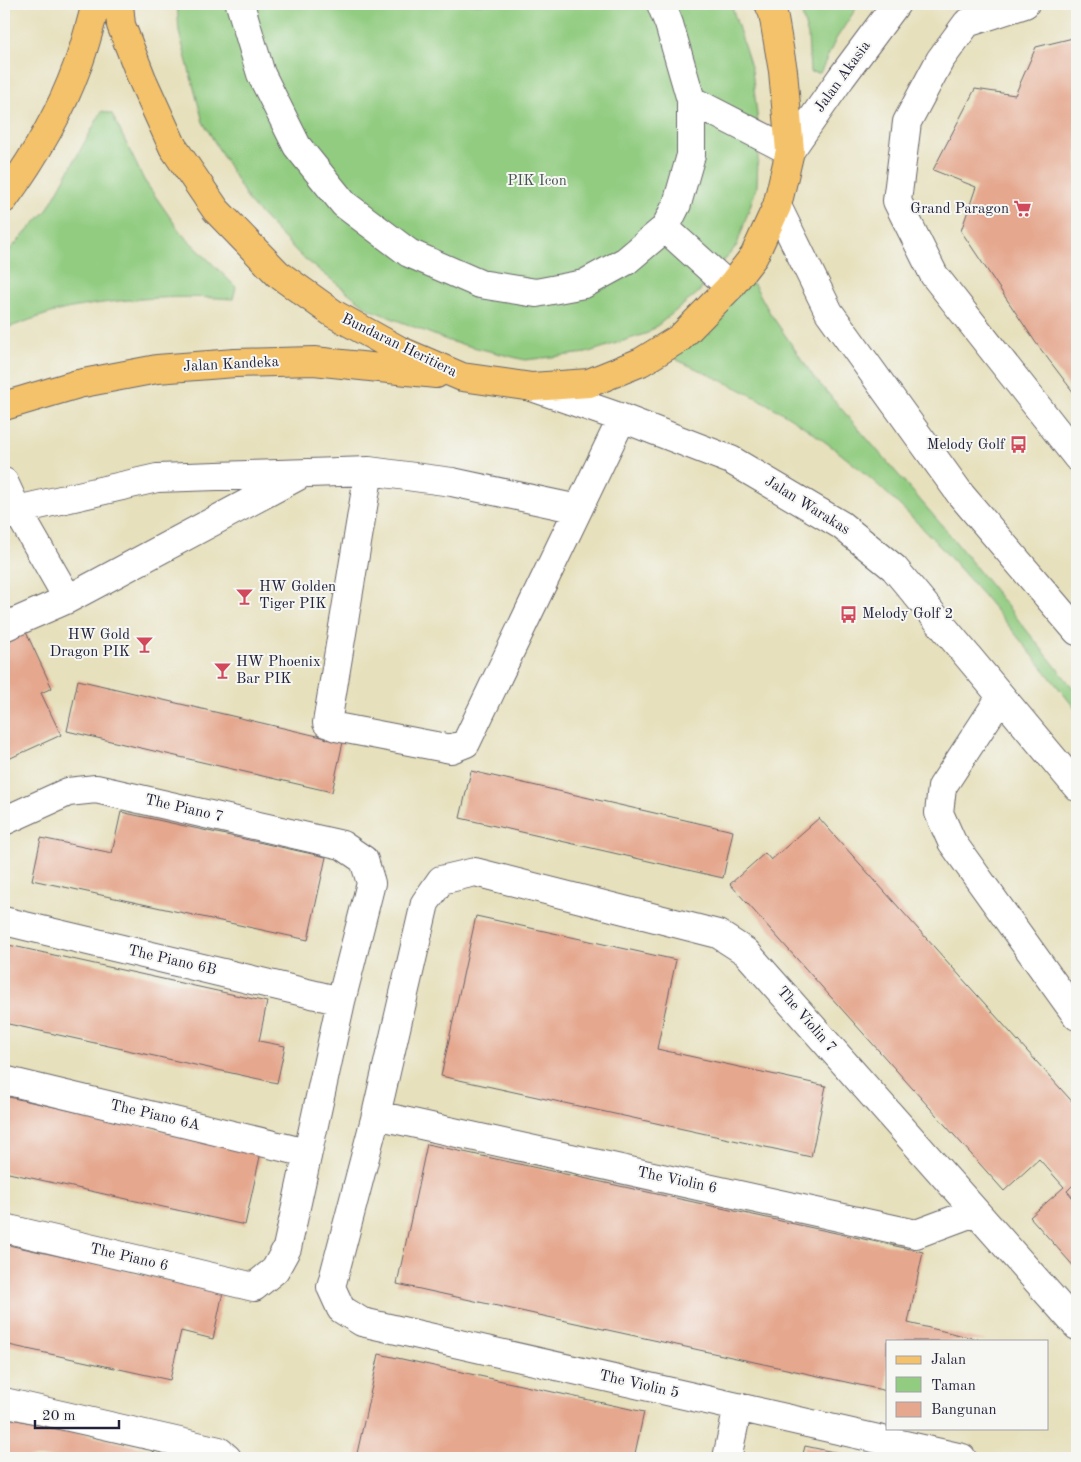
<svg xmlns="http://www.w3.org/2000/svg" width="1081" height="1462" font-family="'Old Standard TT',serif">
  <rect width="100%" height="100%" fill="#f6f6f2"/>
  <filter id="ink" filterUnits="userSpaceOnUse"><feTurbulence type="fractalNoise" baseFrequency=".02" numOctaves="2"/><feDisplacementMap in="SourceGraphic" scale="10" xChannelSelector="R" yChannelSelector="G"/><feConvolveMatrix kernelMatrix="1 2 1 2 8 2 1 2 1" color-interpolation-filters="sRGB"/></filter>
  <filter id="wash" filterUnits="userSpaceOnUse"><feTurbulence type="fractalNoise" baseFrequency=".0096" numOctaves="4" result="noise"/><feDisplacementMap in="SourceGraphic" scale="20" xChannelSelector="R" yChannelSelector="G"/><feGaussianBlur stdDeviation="1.12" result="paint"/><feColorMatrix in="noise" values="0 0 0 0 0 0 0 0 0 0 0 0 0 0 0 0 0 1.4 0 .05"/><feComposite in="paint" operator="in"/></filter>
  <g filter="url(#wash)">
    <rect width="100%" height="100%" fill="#e6e0bc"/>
    <path fill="#92cc81" stroke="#5a775e" d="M177,4H731L752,70L759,132L757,186L737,245L698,293L648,333L586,353L525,360L449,341L369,309L300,255L250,203L203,122L179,32Z
      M799,4H859L836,39L820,73L810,72L808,36Z
      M102,111L112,114L144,180L181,233L236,287L233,299C182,295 127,298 77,307C55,310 25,322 4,329V256L47,210Z
      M746,281L754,284L770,313L813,376L946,530L1077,693V711C993,606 909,495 794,420C757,396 717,378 677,360L676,352Z"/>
    <g id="blocks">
      <path fill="#e5a78e" d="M1077,37V397L1036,343L961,231L976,187L933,170L975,89L1015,95L1036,47Z
        M26,632L52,688L41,693L61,735L4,761V642Z
        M78,680L343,742L332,792L67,731Z
        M471,771L733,831L723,878L460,818Z
        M121,812L326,857L308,940L32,880L41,838L112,853Z
        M819,818L1077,1107V1181L1067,1191L1074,1199L1077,1196V1270L1030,1217L1064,1187L1039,1159L1004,1191L730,884L765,853L771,860Z
        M476,916L676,960L657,1049L826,1086L811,1157L441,1076Z
        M4,944L267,1002L259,1041L285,1046L277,1083L4,1023Z
        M4,1096L261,1152L245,1225L4,1172Z
        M427,1144L923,1252L908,1323L986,1341H887V1391L397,1284Z
        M4,1244L223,1292L213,1339L181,1331L170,1380L4,1344Z
        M379,1354L644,1412L634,1458H356Z
        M4,1417L154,1450L152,1458H4Z
        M805,1446L857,1457V1458H802Z"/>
    </g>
  </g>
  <g filter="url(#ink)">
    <use href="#blocks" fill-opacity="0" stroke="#676468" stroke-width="1"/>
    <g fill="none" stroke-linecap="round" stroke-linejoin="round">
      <defs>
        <path id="minor" d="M240,4L261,74L297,146L344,204L409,253L480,284L536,293L584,284L626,261L665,228L677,204L691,155V100L669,24L661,4
          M1025,4L967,23L940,60L907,122L897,201L934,275L1077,457
          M691,100L790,151L841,78L896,4
          M777,206L829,312L961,495L1077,631
          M665,228L730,287
          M532,387L622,418L731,460L841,525L894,568L1077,787
          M369,471L327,723L336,727L451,749L466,743L622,418
          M4,482L17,510L68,599L300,475
          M4,517L17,510L157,478L369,471L452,482L578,509
          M4,627L68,599
          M1001,697L942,787L939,813L952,842L1077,1016
          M4,821L68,792L96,789L342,845L364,860L371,883L341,1001L287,1248L275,1270L254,1287L4,1228
          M4,921L341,1001
          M4,1080L307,1153
          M376,1115L916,1234L975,1212
          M4,1402L219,1451L227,1458
          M727,1458L738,1407
          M962,1458L362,1322L341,1309L331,1287L376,1115L425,903L441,880L475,872L718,934L746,952L1077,1326"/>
        <path id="major" d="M119,4L121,25L142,79L173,147L216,210L278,274L334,314L399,350L462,377L532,387L589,383L641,362L680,338L730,287L754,256L777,206L790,151L783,71L773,13L769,4
          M4,199C33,159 60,114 77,67C85,47 90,25 96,4
          M4,406L78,384L157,369L235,363L314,361L436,374"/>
      </defs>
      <use href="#minor" stroke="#676468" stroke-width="30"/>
      <use href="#major" stroke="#676468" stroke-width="30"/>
      <use href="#minor" stroke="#fff" stroke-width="28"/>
      <use href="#major" stroke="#f4c26a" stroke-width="28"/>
    </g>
  </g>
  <defs>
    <symbol id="supermarket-bare" viewBox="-9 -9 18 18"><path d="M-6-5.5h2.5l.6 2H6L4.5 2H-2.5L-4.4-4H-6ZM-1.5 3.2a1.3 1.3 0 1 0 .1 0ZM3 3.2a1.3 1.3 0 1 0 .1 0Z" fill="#d1495b" stroke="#f6f6f2" stroke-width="2.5" paint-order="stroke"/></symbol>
    <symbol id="bus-bare" viewBox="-9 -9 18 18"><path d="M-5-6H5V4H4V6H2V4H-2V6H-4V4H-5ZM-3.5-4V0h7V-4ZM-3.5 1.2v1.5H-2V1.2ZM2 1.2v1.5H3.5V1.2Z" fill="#d1495b" stroke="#f6f6f2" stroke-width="2.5" paint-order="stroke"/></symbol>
    <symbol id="bar-bare" viewBox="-9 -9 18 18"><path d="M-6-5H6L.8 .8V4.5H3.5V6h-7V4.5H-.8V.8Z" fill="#d1495b" stroke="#f6f6f2" stroke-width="2.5" paint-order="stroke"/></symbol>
  </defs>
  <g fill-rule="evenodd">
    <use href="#supermarket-bare" x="1010" y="196" width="25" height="25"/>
    <use href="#bus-bare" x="1006" y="432" width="25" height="25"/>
    <use href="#bar-bare" x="232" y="584" width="25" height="25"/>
    <use href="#bus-bare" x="836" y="602" width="25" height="25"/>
    <use href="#bar-bare" x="132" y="632" width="25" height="25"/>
    <use href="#bar-bare" x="210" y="658" width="25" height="25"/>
  </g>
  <g text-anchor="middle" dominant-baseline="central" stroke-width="4" stroke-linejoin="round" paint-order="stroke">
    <g font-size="15" fill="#22223b" stroke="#f6f6f2">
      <text transform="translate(843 77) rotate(-54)">Jalan Akasia</text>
      <text transform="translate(399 346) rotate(26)">Bundaran Heritiera</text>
      <text transform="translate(231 365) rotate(-3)">Jalan Kandeka</text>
      <text transform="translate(807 506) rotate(32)">Jalan Warakas</text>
      <text transform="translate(184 809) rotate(13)">The Piano 7</text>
      <text transform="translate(172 961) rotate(13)">The Piano 6B</text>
      <text transform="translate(806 1020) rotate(49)">The Violin 7</text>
      <text transform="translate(155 1116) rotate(13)">The Piano 6A</text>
      <text transform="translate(677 1181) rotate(12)">The Violin 6</text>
      <text transform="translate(129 1258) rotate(13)">The Piano 6</text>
      <text transform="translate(639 1385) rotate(13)">The Violin 5</text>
    </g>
    <g font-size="15" fill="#445550" stroke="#f6f6f2">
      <text x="537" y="181">PIK Icon</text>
    </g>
    <g font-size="15" fill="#22223b" stroke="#f6f6f2" text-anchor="end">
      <text x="1009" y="209">Grand Paragon</text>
      <text x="1005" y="445">Melody Golf</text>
      <text x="259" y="587" text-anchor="start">HW Golden<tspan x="259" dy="17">Tiger PIK</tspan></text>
      <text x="862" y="614" text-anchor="start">Melody Golf 2</text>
      <text x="130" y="635">HW Gold<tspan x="130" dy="17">Dragon PIK</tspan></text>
      <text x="236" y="662" text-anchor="start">HW Phoenix<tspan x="236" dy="17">Bar PIK</tspan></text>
    </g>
  </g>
  <rect width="1081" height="1462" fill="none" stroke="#f6f6f2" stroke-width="20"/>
  <rect x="886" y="1340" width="162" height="90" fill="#f6f6f2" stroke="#a1a1a9"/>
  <rect x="896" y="1356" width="25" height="8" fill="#f4c26a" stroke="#a1a1a9"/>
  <text x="931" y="1364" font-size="15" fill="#22223b">Jalan</text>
  <rect x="896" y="1377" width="25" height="15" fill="#92cc81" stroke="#a1a1a9"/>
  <text x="931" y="1390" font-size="15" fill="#22223b">Taman</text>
  <rect x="896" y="1402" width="25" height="15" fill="#e5a78e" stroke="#a1a1a9"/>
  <text x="931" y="1414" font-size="15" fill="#22223b">Bangunan</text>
  <path d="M35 1420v8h84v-8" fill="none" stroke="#22223b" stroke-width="2.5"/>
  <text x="42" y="1420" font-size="15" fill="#22223b" stroke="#f6f6f2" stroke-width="4" paint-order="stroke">20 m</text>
</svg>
